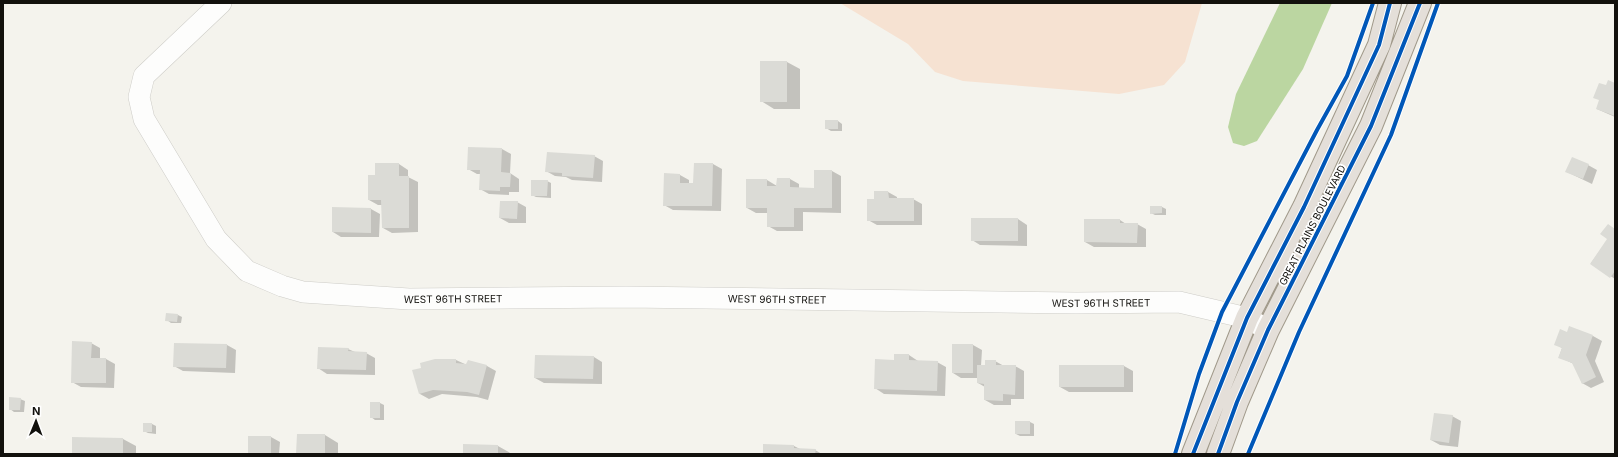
<svg xmlns="http://www.w3.org/2000/svg" width="1618" height="457" font-family="Inter,sans-serif">
  <rect width="100%" height="100%" fill="#f4f3ed"/>
  <path fill="#f6e2d2" d="M840,3H1202L1185,62L1164,85L1119,94L963,81L935,72L908,44Z"/>
  <path fill="#bbd6a1" d="M1280,3H1332L1303,69L1257,141L1244,146L1233,143L1228,127L1236,94Z"/>
  <path fill="#0003" d="M787,62L800,69V109H774L761,101Z
    M1615,84V117L1597,109L1607,86Z
    M838,121L842,124V131H831L826,128Z
    M502,149L511,154L510,173L519,179V192H509V195L489,194L480,189L481,174H477L468,169Z
    M594,156L603,161L602,182L572,180L566,177L555,176L546,171Z
    M399,164L408,170V177L418,182V232L392,233L383,228L382,205H378L369,200Z
    M713,164L722,169L721,211L673,210L664,205L680,175L689,180V184H694Z
    M1588,165L1597,170L1592,184L1567,172Z
    M815,171H832L841,176V213L803,212V231H777L768,226V213H756L747,208L767,180L777,186V179H790L799,184V188L815,189Z
    M547,181L551,183V198L536,197L532,195Z
    M875,192H888L897,197V199H913L922,204V225H877L868,220L875,200Z
    M517,202L526,207V223H509L500,218Z
    M1162,207L1166,209V215H1155L1151,213Z
    M371,209L380,214L379,237H341L333,232Z
    M972,219H1018L1027,225V246L980,245L972,240Z
    M1120,220L1126,224H1137L1146,229V247H1094L1085,242Z
    M1615,230V279L1591,263Z
    M178,315L182,317L181,323H171L167,320Z
    M1593,336L1602,341L1595,361L1604,382L1591,388L1582,383L1574,364L1559,357L1562,348L1555,344Z
    M91,343L100,348V359H106L115,364L114,388L81,387L72,382Z
    M227,345L236,350L235,373L183,371L174,366Z
    M973,345L982,350L981,366H986L995,361L1004,366H1015L1024,371V399H1011V405H994L985,400V387L978,383V378H961L953,373Z
    M348,349L355,352L366,353L375,358V375L327,374L318,368Z
    M895,355H909L918,361L937,362L946,367L945,396L884,394L875,388L895,361Z
    M594,357L602,362V384L544,383L535,378Z
    M435,360H456L467,365L469,361L487,366L496,371L488,400L477,397L442,394L429,399L420,394L422,368Z
    M1060,366H1124L1133,371V392H1069L1060,387Z
    M20,399L25,401L24,412H14L10,409Z
    M380,403L384,405V420H375L371,417Z
    M1452,416L1461,421L1458,447L1440,445L1431,440Z
    M1030,422L1034,424V436H1020L1016,434Z
    M144,424H152L156,426V434L148,433L144,431Z
    M298,435H325L338,443V454H297Z
    M271,437L280,442L279,454H249Z
    M73,438L123,439L136,446V454H73Z
    M498,446L512,454H464Z
    M794,446L800,449L815,450L822,454H764Z"/>
  <path fill="#dbdbd6" d="M760,61H787V102H760Z
    M1608,80L1615,83V116L1596,109L1599,100L1593,98L1599,83L1606,85Z
    M825,120H838V129H825Z
    M468,147L502,148L501,172L511,173L510,187H500V191L479,190L480,170H467Z
    M547,152L595,155L593,178L562,176V173L545,172Z
    M1572,157L1589,164L1583,179L1565,172Z
    M375,163H399V176H409V228H382L381,200H368V175H375Z
    M694,163H713L712,206H663L664,173L680,174V183H693Z
    M814,170H832V208H794V227H767V208H746V179H767V186H776L777,178H790V187L814,188Z
    M531,180H548L547,196H531Z
    M874,191H888L889,198H914V221H867V199H874Z
    M500,201H518L517,219L499,218Z
    M1150,206H1162V213L1150,214Z
    M332,207L371,208V233L332,232Z
    M971,218H1018V241H971Z
    M1084,219H1120V223H1138L1137,243L1084,242Z
    M1608,224L1615,229V271L1610,278L1590,264L1607,239L1600,234Z
    M166,313L178,314L177,322L165,321Z
    M1569,326L1593,335L1586,355L1596,377L1582,384L1572,363L1558,358L1562,348L1554,345L1560,329L1567,332Z
    M72,341L92,342L91,358H106V383H71Z
    M174,343L227,344L226,368L173,367Z
    M952,344H973V373H952Z
    M318,347L349,348L348,351L367,352L366,370L317,369Z
    M894,354H909V360L938,361L937,391L874,389L875,359L894,360Z
    M535,355L594,356L593,379L534,378Z
    M435,359H456V363L466,364L468,360L487,365L479,395L467,392L433,390L419,394L412,370L421,368L420,363Z
    M985,360H996V365H1016L1015,395L1003,394V401L984,400V384L977,383V365H985Z
    M1059,365H1124V387H1059Z
    M9,397L21,398L20,410H9Z
    M370,402H380V418H370Z
    M1434,413L1453,415L1449,443L1430,440Z
    M1015,421H1030V434H1015Z
    M143,423H152V432H143Z
    M297,434H325V454H296Z
    M248,436H271V454H248Z
    M72,437L123,438V454H72Z
    M463,444L498,445V454H463Z
    M763,444L794,445V448L816,449L815,454H763Z"/>
  <g fill="none" stroke-linecap="round" stroke-linejoin="round">
    <defs>
      <g id="minor">
        <path id="s1" d="M221,3L144,76L139,97L144,119L216,239L247,271L282,286L303,292L409,299L626,297L1076,303L1179,302L1247,318L1268,330"/>
      </g>
      <path id="major" d="M1193,454L1247,318L1304,207L1379,45L1390,3
        M1218,454L1237,402L1268,330L1371,126L1420,3"/>
    </defs>
    <use href="#minor" stroke="#cecdc8" stroke-width="22"/>
    <use href="#major" stroke="#a0998a" stroke-width="24"/>
    <use href="#minor" stroke="#fdfdfc" stroke-width="21"/>
    <use href="#major" stroke="#e4dfd9" stroke-width="22"/>
    <defs>
      <path id="cycleway" d="M1175,454L1199,374L1222,312L1317,130L1347,76L1373,3
        M1193,454L1247,318L1304,207L1379,45L1390,3
        M1218,454L1237,402L1268,330L1371,126L1420,3
        M1248,454L1299,332L1391,135L1438,3"/>
    </defs>
    <use href="#cycleway" stroke="#fff" stroke-width="6"/>
    <use href="#cycleway" stroke="#0057b8" stroke-width="4"/>
  </g>
  <g text-anchor="middle" dominant-baseline="central" stroke-width="3.5" stroke-linejoin="round" paint-order="stroke">
    <g font-size="10" fill="#12110d" stroke="#fff">
      <text transform="translate(1312 225) rotate(-63)">GREAT PLAINS BOULEVARD</text>
      <text stroke="none"><textPath href="#s1" startOffset="545">WEST 96TH STREET</textPath></text>
      <text stroke="none"><textPath href="#s1" startOffset="869">WEST 96TH STREET</textPath></text>
      <text stroke="none"><textPath href="#s1" startOffset="1193">WEST 96TH STREET</textPath></text>
    </g>
  </g>
  <rect width="1618" height="457" fill="none" stroke="#12110d" stroke-width="8"/>
  <g transform="translate(36 421) rotate(1)" stroke="#ffffff" stroke-width="3" paint-order="stroke">
  <path d="M0-3L7 15L0 10L-7 15Z" fill="#12110d"/>
  <text y="-6" font-size="11" font-weight="bold" text-anchor="middle" fill="#12110d">N</text>
  </g>
</svg>
